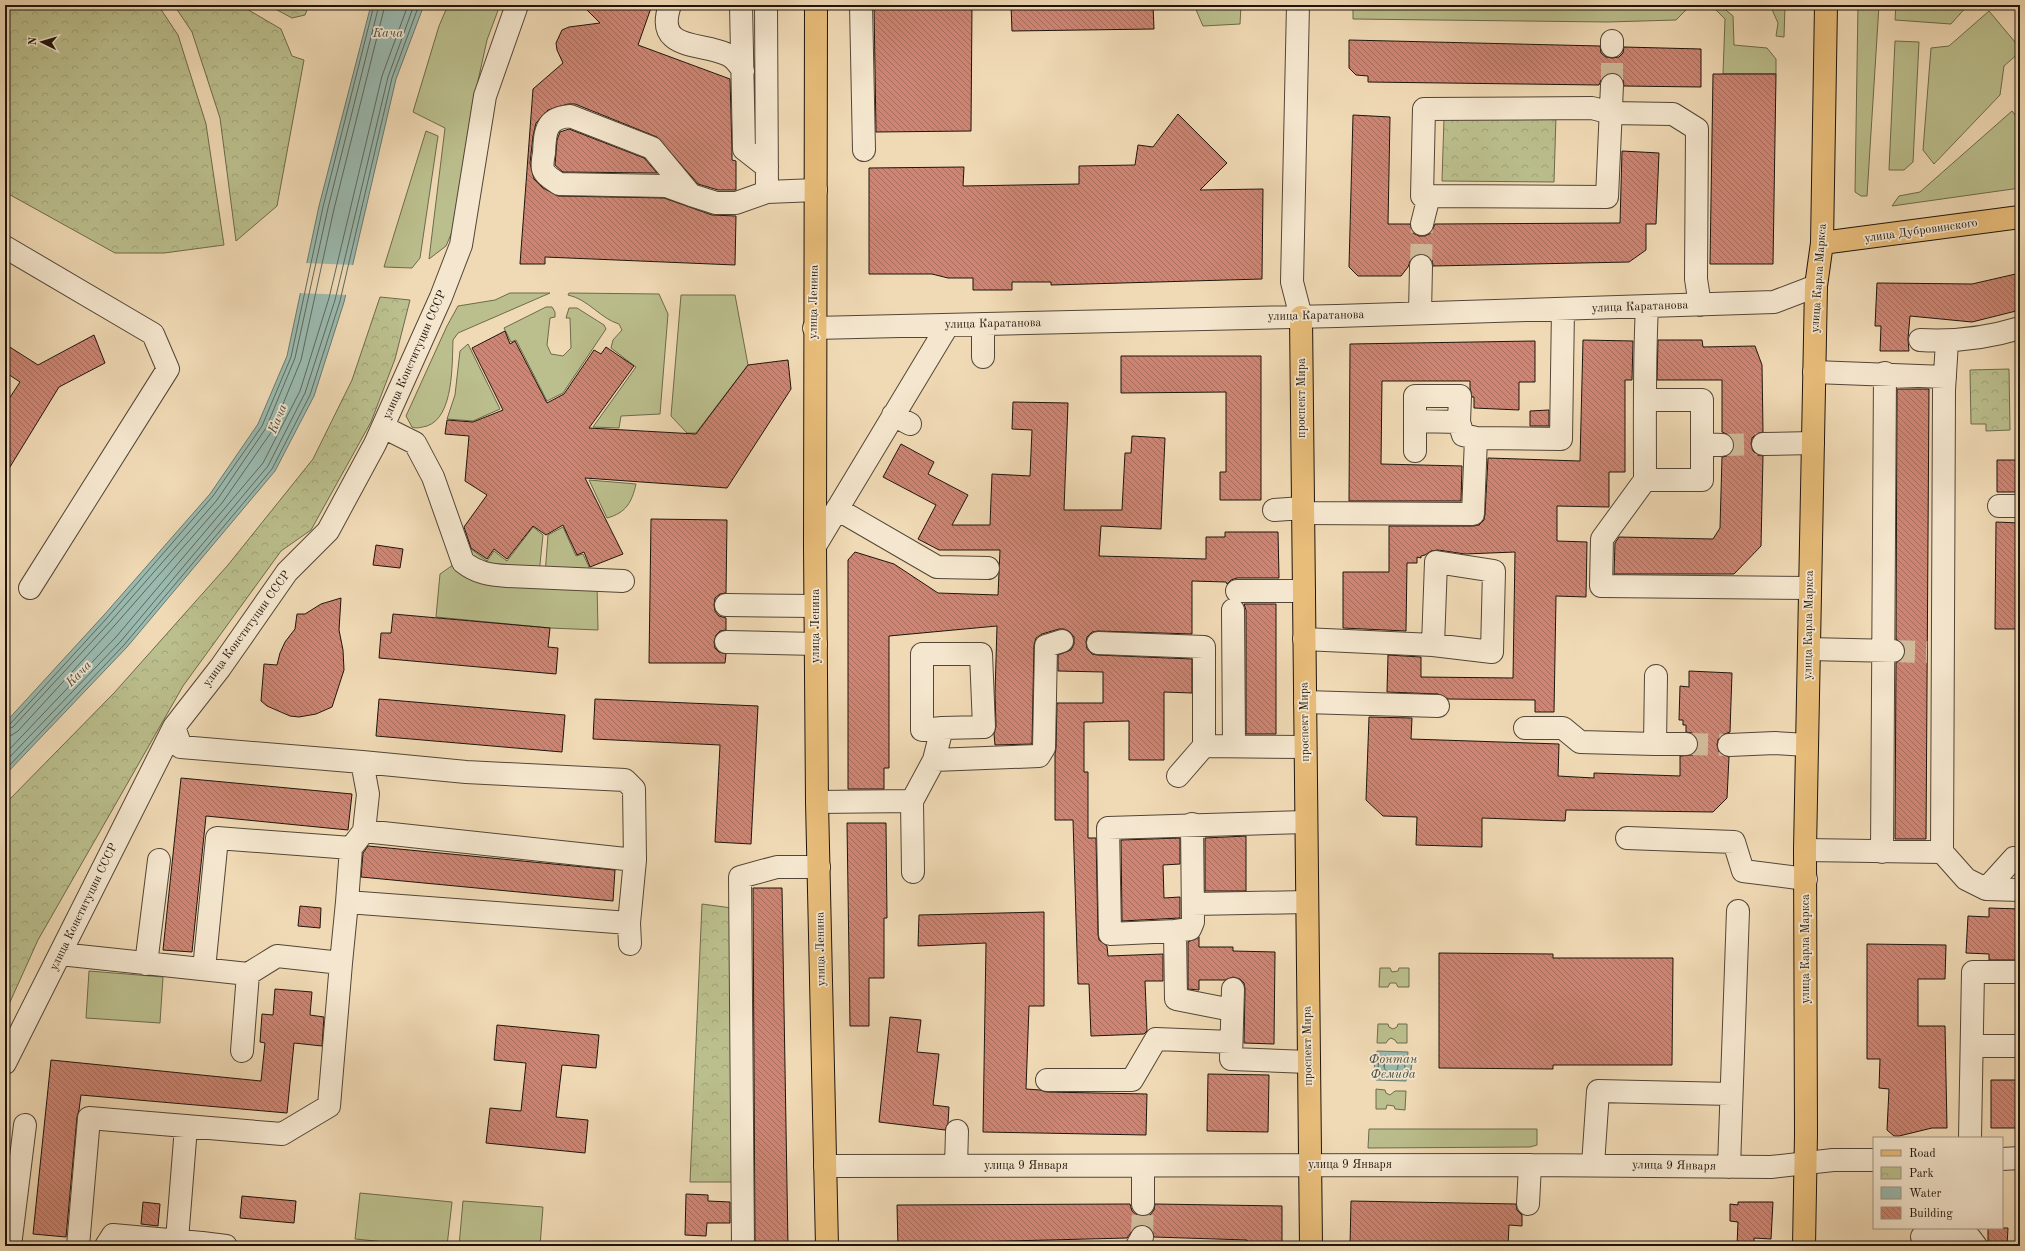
<svg xmlns="http://www.w3.org/2000/svg" width="2025" height="1251" font-family="'Old Standard TT',serif">
  <defs>
    <pattern id="park-crowns" width="20" height="18" patternUnits="userSpaceOnUse"><rect width="20" height="18" fill="#bbbf8d"/><path d="M2 6a3 3 0 1 1 6 0M12 15a3 3 0 1 1 6 0" fill="none" stroke="#a0a378"/></pattern>
    <pattern id="building-back-hatch" width="6" height="6" patternUnits="userSpaceOnUse"><rect width="6" height="6" fill="#ce8573"/><path d="M-1 5l2 2M0 0l6 6M5-1l2 2" fill="none" stroke="#a76c5d"/></pattern>
  </defs>
  <rect width="100%" height="100%" fill="#f0dab5"/>
  <filter id="stains"><feTurbulence type="fractalNoise" baseFrequency=".005" numOctaves="4"/><feColorMatrix values="0 0 0 0 .2 0 0 0 0 .09 0 0 0 0 .02 0 0 0 .5 -.17"/></filter>
  <radialGradient id="worn" r=".72"><stop offset=".6" stop-color="#630" stop-opacity="0"/><stop offset="1" stop-color="#630" stop-opacity=".3"/></radialGradient>
  <path fill="#bbbf8d" stroke="#6d6a4c" d="M448,5H500L487,40L472,108L455,225L446,246L429,259L445,128L413,112L439,26Z
    M1194,5H1241L1240,24L1203,26Z
    M1353,5H1691L1676,20L1608,22L1353,19Z
    M1714,5H1720L1733,16L1734,45L1767,48L1776,59V74H1723L1725,19L1713,7Z
    M1770,5H1785L1784,37L1776,36L1778,23Z
    M1858,5H1879L1867,196H1861L1855,192Z
    M1896,5H1968L1951,24L1895,20Z
    M1989,11L2020,48V52L2004,66L2000,95L1934,164L1923,150L1931,48L1949,46Z
    M1895,41L1919,42L1913,162L1904,170H1889Z
    M2012,111L2020,121V188L1892,206L1899,196L1920,192Z
    M426,131L438,136L420,258L412,268L384,267Z
    M510,293H550L458,333L453,340C452,363 454,417 427,426C422,427 417,429 412,427L406,416L447,326L458,306L495,300Z
    M569,293L659,294L668,314L660,414L621,416L619,428L593,427L636,367L611,348L613,340L622,330L619,324C601,319 588,299 568,295Z
    M681,295H735L748,365L696,433H687L671,416Z
    M546,307H552L555,312V317L550,318L547,345L551,354L563,356L571,348L570,318H566L569,308H577L604,325L606,329L563,393L547,401L516,340L511,342L504,328Z
    M468,344L500,409L473,421L447,419L455,395L460,351Z
    M589,480L636,484C632,502 626,513 607,518Z
    M533,527L543,535L539,574L476,566L459,540L487,561L494,551L507,561Z
    M563,527L576,556L583,554L589,567V575H545L548,535Z
    M453,565L597,584L598,630L550,628L436,617L440,574Z
    M1380,968H1390L1392,972L1398,971L1399,968H1409V987H1398L1396,983H1390L1388,987H1379Z
    M89,971L163,977L160,1023L86,1018Z
    M1378,1024H1388L1389,1027L1393,1029L1397,1027L1398,1024H1407V1043H1397L1395,1040L1391,1038L1388,1040L1386,1043H1377Z
    M1376,1089L1385,1090L1386,1093L1390,1095L1395,1091H1406L1405,1110L1395,1109L1394,1106L1387,1105L1386,1109H1376Z
    M1369,1129H1537V1145L1530,1147L1368,1148Z
    M360,1193L452,1202L447,1246H427L355,1239Z
    M463,1201L543,1207L540,1246H459Z"/>
  <path fill="url(#park-crowns)" stroke="#6d6a4c" d="M5,5H158L178,35L206,124L224,245L164,253H115L5,192Z
    M174,5H240L281,29L292,56L304,60L277,206L236,241L220,118L192,32Z
    M268,5H309L305,15L292,18Z
    M1556,116L1554,182L1442,181L1444,118Z
    M380,297L410,300L395,359L371,422L311,530L281,551L183,686L38,940L5,1013V804L114,693L228,565L313,459L352,380Z
    M2009,369L2010,430L1986,431V424H1971L1970,370Z
    M702,904L732,908L736,1182H690Z"/>
  <path fill="#9abab0" stroke="#69786e" d="M371,5H424L396,79L344,302L314,396L275,471L127,647L5,775V723L104,615L210,494L258,424L287,356L319,206Z
    M1377,1051L1408,1052L1407,1063H1412L1411,1070H1407L1406,1081L1376,1080V1075L1374,1076L1375,1056H1377Z"/>
  <path fill="#f0dab5" d="M305,263L355,265L348,295L298,293Z"/>
  <g fill="none" stroke-linecap="round" stroke-linejoin="round">
    <path stroke="#5c685e" stroke-width="1" d="M5,725L10,724L107,618L213,496L262,426L291,357L323,207L374,5
      M5,730L13,727L111,621L217,500L266,428L295,358L328,208L379,5
      M5,736L12,735L18,731L115,625L222,503L272,431L301,360L334,209L385,5
      M5,754L116,637L263,463L300,391L329,298L382,76L408,5
      M5,762L121,641L268,466L305,393L335,300L388,77L414,5
      M5,770L124,645L272,469L310,395L340,301L392,78L419,5
      M1382,1056L1403,1057L1405,1067L1402,1076H1381C1377,1069 1377,1062 1382,1056Z
      M1384 1066a7 7 0 1 1 14 0a7 7 0 1 1-14 0Z"/>
  </g>
  <path fill="url(#building-back-hatch)" stroke="#1f150c" d="M582,5H652L638,45L730,79L732,149V160L736,161V190H718L698,184L657,137L575,104H568L548,110L536,123L533,136L530,163L534,179L543,188L558,196L664,198L712,215L736,216L735,265L545,257V264H520L533,89L563,63L557,50L556,43L562,30L569,27L600,23Z
    M874,5H972L971,131L876,132Z
    M1011,5H1153L1154,29L1012,31Z
    M1349,40L1600,46L1601,53L1606,57L1612,58L1619,57L1623,53L1624,47L1701,49V87L1624,86L1623,80L1619,75L1612,73L1607,74L1602,78L1599,85L1368,82V76L1356,75L1349,68Z
    M1713,74H1776L1773,264H1710Z
    M1178,114L1227,163L1200,190L1263,189L1262,279L1051,285V282H1012V290H973V278H948L932,274H869V168L964,167L963,186L1079,184V166L1135,165L1138,145L1153,147Z
    M1353,115L1390,117L1388,224H1410L1413,233L1419,236H1425L1431,233L1435,224L1620,223L1622,151L1659,153L1656,224H1646V250L1629,262L1433,266L1432,260L1428,256L1421,254L1415,255L1411,259L1408,267L1401,276H1358L1349,267Z
    M569,129L644,158L657,173L563,172L555,165L557,140L560,132Z
    M2020,273V310L1972,322L1910,316L1908,339L1909,351H1880L1881,326H1875L1877,283L1972,284Z
    M505,331L510,344L515,341L547,403L564,394L594,350L601,354L606,347L634,366L589,428L696,434L748,365L788,360L791,389L727,488L585,478L623,554L590,567L584,552L577,555L563,525L546,535L533,526L507,559L494,549L487,559L471,548L464,527L487,495L465,481L469,436L445,434L447,420L473,422L503,410L472,348Z
    M94,335L105,363L59,387L5,475V405L20,382L5,372V344L38,365Z
    M1583,340L1633,341L1632,380H1625V472H1609V507L1557,506V541L1587,542L1586,597L1556,596L1554,712H1535V700L1448,699L1438,694L1387,692L1388,655L1421,657V677L1513,678L1515,552L1465,554L1438,550L1431,551L1425,555L1421,556V558L1417,557V563H1407L1406,631L1343,628V572H1389V526H1473L1479,525L1484,520L1485,514L1488,458L1580,461Z
    M1658,340H1702L1703,347L1755,346L1762,365L1763,432L1756,434L1752,438L1751,444L1753,451L1757,455L1763,456L1761,546L1734,574H1614L1615,543L1619,537L1713,539L1720,528L1722,457L1727,456L1732,452L1734,445L1733,440L1729,435L1722,432V380H1657Z
    M1535,341V382H1519V410L1474,408V397H1472L1470,388V381H1382L1381,464L1462,466L1461,501H1349L1350,344Z
    M1121,356H1261V500H1220V472H1226V392L1121,393Z
    M1897,389H1929L1926,839H1895L1896,663L1903,658L1905,651L1904,645L1896,639Z
    M1013,402L1068,403L1064,510H1122L1125,453H1131L1132,436L1165,438L1161,529L1101,526L1099,556L1206,559V537H1225V532H1278L1279,578H1237L1231,580L1227,584L1226,582L1192,581V634L1098,631L1092,632L1087,637L1086,642L1087,649L1092,654L1097,655L1192,659V693L1164,692V760H1129V721L1084,722V772H1088V838H1096L1098,934L1099,940L1107,946L1108,956L1163,954V981H1145L1147,1031L1144,1034L1091,1036L1089,984H1078L1073,820H1055V754L1056,748L1057,703H1103V672L1058,671V655L1071,650L1074,644V637L1070,632L1064,629H1059L1042,634L1036,638L1034,645L1032,744L995,745L994,734L996,726L995,693L997,626L889,636V768H884V789H848V560L855,552L894,564L938,593L998,595L1000,550H939L918,539L936,505L883,477L901,444L934,462L928,474L968,495L952,525H990L992,474L1030,476L1032,430L1012,429Z
    M1549,410V426H1530V411Z
    M1997,460H2020V492H1997Z
    M651,519L727,520L726,593L720,594L715,598L714,605L715,611L719,616L726,618V630L720,631L716,635L714,642L715,648L719,652L726,654L725,663H649Z
    M1996,522L2020,523V629H1995Z
    M376,545L403,549L400,568L373,565Z
    M341,598L339,630L343,650L344,670L332,707L316,714L299,717L290,716L267,706L261,701L264,664L277,665L280,653L285,642L295,629L297,614H305L321,604Z
    M1244,604H1276V734H1246V610Z
    M393,614L550,628L548,647L558,648L556,674L379,658L381,633H391Z
    M1689,671L1732,673L1730,732L1722,735L1718,740L1717,745L1719,752L1729,757L1727,798L1713,812L1566,810L1565,821L1482,818V847L1416,845L1417,817L1383,816L1366,800L1369,717L1412,718L1411,739L1559,744L1558,776L1594,778V773L1680,776V756L1693,755L1697,750L1698,744L1697,737L1692,733L1686,732V725H1683V720H1679L1680,686L1689,687Z
    M379,699L565,715L562,752L376,736Z
    M595,699L758,706L751,844L715,842L720,745L593,739Z
    M181,778L352,794L348,830L206,816L192,952L163,950Z
    M847,823H886L887,918H884V978H869V1026H850Z
    M1246,836V891H1205V838Z
    M1180,838V864L1163,865L1164,898L1180,897V918L1122,921L1121,840Z
    M368,846L615,870L613,901L361,877L363,853Z
    M753,888H782L788,1246H755Z
    M300,906L321,908L320,928L298,926Z
    M1989,908L2020,909V960H1989V954L1966,953L1968,916L1989,917Z
    M1044,912V1006H1029L1026,1089L1040,1090L1047,1092L1147,1094L1146,1135L983,1132L986,943L918,946L919,915Z
    M1199,937V947H1233V951L1275,952L1274,1044L1244,1043L1245,989L1244,983L1240,979L1233,977L1225,980H1199V990L1188,989V942Z
    M1867,944L1946,945L1945,979H1918V1026H1945L1947,1128H1932L1899,1136H1894L1887,1130L1889,1089L1879,1088L1880,1059H1867Z
    M1439,953L1553,954V958H1673L1672,1065H1553V1069L1439,1068Z
    M275,989L312,992L310,1015L324,1017L322,1046L294,1043L287,1113L81,1095L79,1110L77,1117L66,1237L33,1234L51,1060L261,1081L265,1043L260,1042L262,1014L273,1015Z
    M890,1017L921,1020L917,1052L939,1054L933,1105L949,1107L948,1123L945,1130L879,1122Z
    M497,1025L599,1035L596,1068L562,1065L556,1117L588,1120L585,1153L486,1143L490,1108L521,1111L526,1063L494,1060Z
    M1208,1074L1269,1075L1268,1132L1207,1131Z
    M1991,1080H2020V1128H1991Z
    M686,1194L708,1195V1201L730,1202V1223H707L706,1236L685,1235Z
    M242,1196L296,1201L294,1223L240,1218Z
    M1351,1201L1516,1204L1517,1210L1522,1215V1226L1509,1225L1508,1246H1350Z
    M143,1202L160,1204L158,1226L141,1224Z
    M1738,1202H1773L1771,1239L1754,1238V1246H1737L1738,1222L1730,1221V1204L1738,1205Z
    M1130,1204L1132,1211L1137,1215L1143,1216L1150,1215L1154,1210L1155,1204L1282,1206V1246H1247V1240L1154,1237L1152,1230L1148,1226L1142,1225L1135,1227L1127,1238L931,1243V1246H898L897,1205Z
    M1988,1228H2008L2007,1246H1988Z"/>
  <g fill="none" stroke-linecap="round" stroke-linejoin="round">
    <path stroke="#d1bc9c" stroke-width="22" stroke-dasharray="22 11" stroke-linecap="butt" d="M1612,85V46
      M1421,266L1422,224
      M1722,445L1763,444
      M1893,651L1927,652
      M1686,744L1729,745
      M1142,1237L1143,1204"/>
    <defs>
      <path id="minor" d="M670,5C654,51 700,42 726,54C734,57 739,64 743,71
        M741,5L744,149L767,167
        M766,5L767,192
        M861,5L864,150
        M1298,5L1292,282L1301,317
        M1612,41V46
        M1612,85L1607,197L1422,196L1424,109L1592,108L1611,113L1673,114L1697,129L1696,279L1700,305
        M691,195L666,186L559,184C554,180 545,176 543,169C542,165 543,158 544,153C545,132 545,118 570,116L652,148L691,195L716,203H736L767,192L816,190
        M1422,224L1429,196
        M5,247L153,334L168,369L30,588
        M1420,313L1421,266
        M814,328L1337,316L1774,302L1816,286
        M1920,340C1954,342 1987,338 2020,328
        M983,357V324
        M1814,372L1945,377
        M1645,400H1702V480H1645C1645,422 1644,364 1647,306
        M893,415L910,424
        M1415,421L1459,422
        M383,427L415,443L433,477L463,562C477,573 490,575 507,576L623,581
        M1702,444L1722,445
        M1763,444L1813,443
        M1415,451V396H1460L1459,422L1463,435L1476,438L1561,439L1563,309
        M1645,480L1602,539L1601,586L1810,588
        M1999,506H2020
        M837,509L937,567L988,568
        M1274,510L1303,508
        M1303,513L1473,514L1476,438
        M815,546L948,325
        M1237,591H1304
        M726,605L815,606
        M1233,610L1234,745
        M1304,639L1433,645L1492,652L1494,571L1436,562L1433,645
        M726,642L816,644
        M1098,643L1204,647V746
        M1809,649L1893,651
        M1305,702L1438,706
        M174,727L181,747L362,762L368,794L364,831L351,848
        M1525,728H1563L1580,742L1655,744L1656,676
        M1655,744H1686
        M1729,745L1775,743L1807,745
        M934,760L1039,756L1044,748L1046,646L1062,641
        M1178,776L1204,746L1305,747
        M912,801L913,872
        M817,802L912,801L934,760L942,728L922,730V654H981L984,727L942,728
        M1192,824L1193,922L1190,929L1175,931L1176,999L1232,1010
        M364,831L635,860
        M1627,838L1734,842L1743,871L1806,879
        M1805,850L1942,852L1966,879L1986,889L2020,890
        M1882,852L1885,373
        M1942,852L1944,390L1947,342
        M1986,889L2014,858
        M1193,904L1307,902
        M629,923L630,944
        M1175,931L1110,934L1108,828L1306,822
        M60,954L248,974L277,956L341,963L329,1106L282,1134L89,1118L78,1246
        M341,963L347,902L629,923L635,860L634,789L625,780L466,772L362,762
        M146,964L159,860
        M204,969L217,838L351,848L347,902
        M1233,989L1231,1059L1308,1062
        M1973,1046H2020
        M242,1051L248,974
        M5,1063L174,727L220,668L287,572L328,531L375,444L441,297L461,245L485,96L517,5
        M1047,1080H1132L1156,1039L1231,1042
        M1970,1138L1973,972H2020
        M2002,1159L2020,1158
        M1593,1165L1598,1091L1731,1094
        M825,1166L1530,1165L1771,1167L1833,1160H1874
        M956,1166L957,1131
        M1729,1167L1738,911
        M1143,1204V1166
        M1528,1204L1530,1165
        M1922,1237L1970,1238L1976,1246
        M177,1240L186,1127
        M202,1243L226,1246
        M10,1246L25,1125
        M106,1246L113,1235L202,1243V1246
        M743,1246L740,877L777,867H819
        M1137,1246L1142,1237"/>
      <path id="major" d="M816,5L815,546L817,802L827,1246
        M1822,243L2020,217
        M1301,317L1311,1246
        M1804,1246L1806,1134L1805,850L1816,286L1822,243L1826,5"/>
    </defs>
    <use href="#minor" stroke="#534636" stroke-width="24"/>
    <use href="#major" stroke="#1f150c" stroke-width="24"/>
    <use href="#minor" stroke="#f5e7cf" stroke-width="22"/>
    <use href="#major" stroke="#e8bd7a" stroke-width="22"/>
  </g>
  <g text-anchor="middle" dominant-baseline="central" stroke-width="3.5" stroke-linejoin="round" paint-order="stroke">
    <g font-size="12" fill="#1f150c" stroke="#f5e7cf">
      <text transform="translate(1921 231) rotate(-8)">улица Дубровинского</text>
      <text transform="translate(1819 278) rotate(-86)">улица Карла Маркса</text>
      <text transform="translate(814 302) rotate(-89)">улица Ленина</text>
      <text transform="translate(1640 307) rotate(-2)">улица Каратанова</text>
      <text transform="translate(1316 316) rotate(-1)">улица Каратанова</text>
      <text transform="translate(993 324) rotate(-1)">улица Каратанова</text>
      <text transform="translate(415 355) rotate(-66)">улица Конституции СССР</text>
      <text transform="translate(1302 398) rotate(-90)">проспект Мира</text>
      <text transform="translate(1809 625) rotate(-89)">улица Карла Маркса</text>
      <text transform="translate(816 626) rotate(-90)">улица Ленина</text>
      <text transform="translate(247 629) rotate(-54)">улица Конституции СССР</text>
      <text transform="translate(1305 722) rotate(-91)">проспект Мира</text>
      <text transform="translate(84 907) rotate(-64)">улица Конституции СССР</text>
      <text transform="translate(821 949) rotate(-91)">улица Ленина</text>
      <text transform="translate(1806 949) rotate(-90)">улица Карла Маркса</text>
      <text transform="translate(1308 1046) rotate(-91)">проспект Мира</text>
      <text x="1350" y="1165">улица 9 Января</text>
      <text x="1026" y="1166">улица 9 Января</text>
      <text transform="translate(1674 1166) rotate(1)">улица 9 Января</text>
    </g>
    <g font-size="13" font-style="italic" fill="#4a4f45" stroke="#f5e7cf">
      <text x="388" y="33">Кача</text>
      <text transform="translate(278 419) rotate(-68)">Кача</text>
      <text transform="translate(79 674) rotate(-46)">Кача</text>
      <text x="1393" y="1059">Фонтан<tspan x="1393" dy="15">Фемида</tspan></text>
    </g>
  </g>
  <rect width="2025" height="1251" fill="none" stroke="#f0dab5" stroke-width="20"/>
  <rect x="6" y="6" width="2013" height="1239" fill="none" stroke="#1f150c" stroke-width="2"/>
  <rect x="10" y="10" width="2005" height="1231" fill="none" stroke="#1f150c"/>
  <rect x="1873" y="1137" width="130" height="92" fill="#f5e7cf" stroke="#9f9381"/>
  <rect x="1881" y="1150" width="20" height="6" fill="#e8bd7a" stroke="#9f9381"/>
  <text x="1909" y="1157" font-size="12" fill="#1f150c">Road</text>
  <rect x="1881" y="1167" width="20" height="12" fill="url(#park-crowns)" stroke="#9f9381"/>
  <text x="1909" y="1177" font-size="12" fill="#1f150c">Park</text>
  <rect x="1881" y="1187" width="20" height="12" fill="#9abab0" stroke="#9f9381"/>
  <text x="1909" y="1197" font-size="12" fill="#1f150c">Water</text>
  <rect x="1881" y="1207" width="20" height="12" fill="url(#building-back-hatch)" stroke="#9f9381"/>
  <text x="1909" y="1217" font-size="12" fill="#1f150c">Building</text>
  <g transform="translate(42 42) rotate(275)" stroke="#f5e7cf" stroke-width="3" paint-order="stroke">
  <path d="M0-3L7 15L0 10L-7 15Z" fill="#1f150c"/>
  <text y="-6" font-size="11" font-weight="bold" text-anchor="middle" fill="#1f150c">N</text>
  </g>
  <rect width="100%" height="100%" filter="url(#stains)"/>
  <rect width="100%" height="100%" fill="url(#worn)"/>
</svg>
